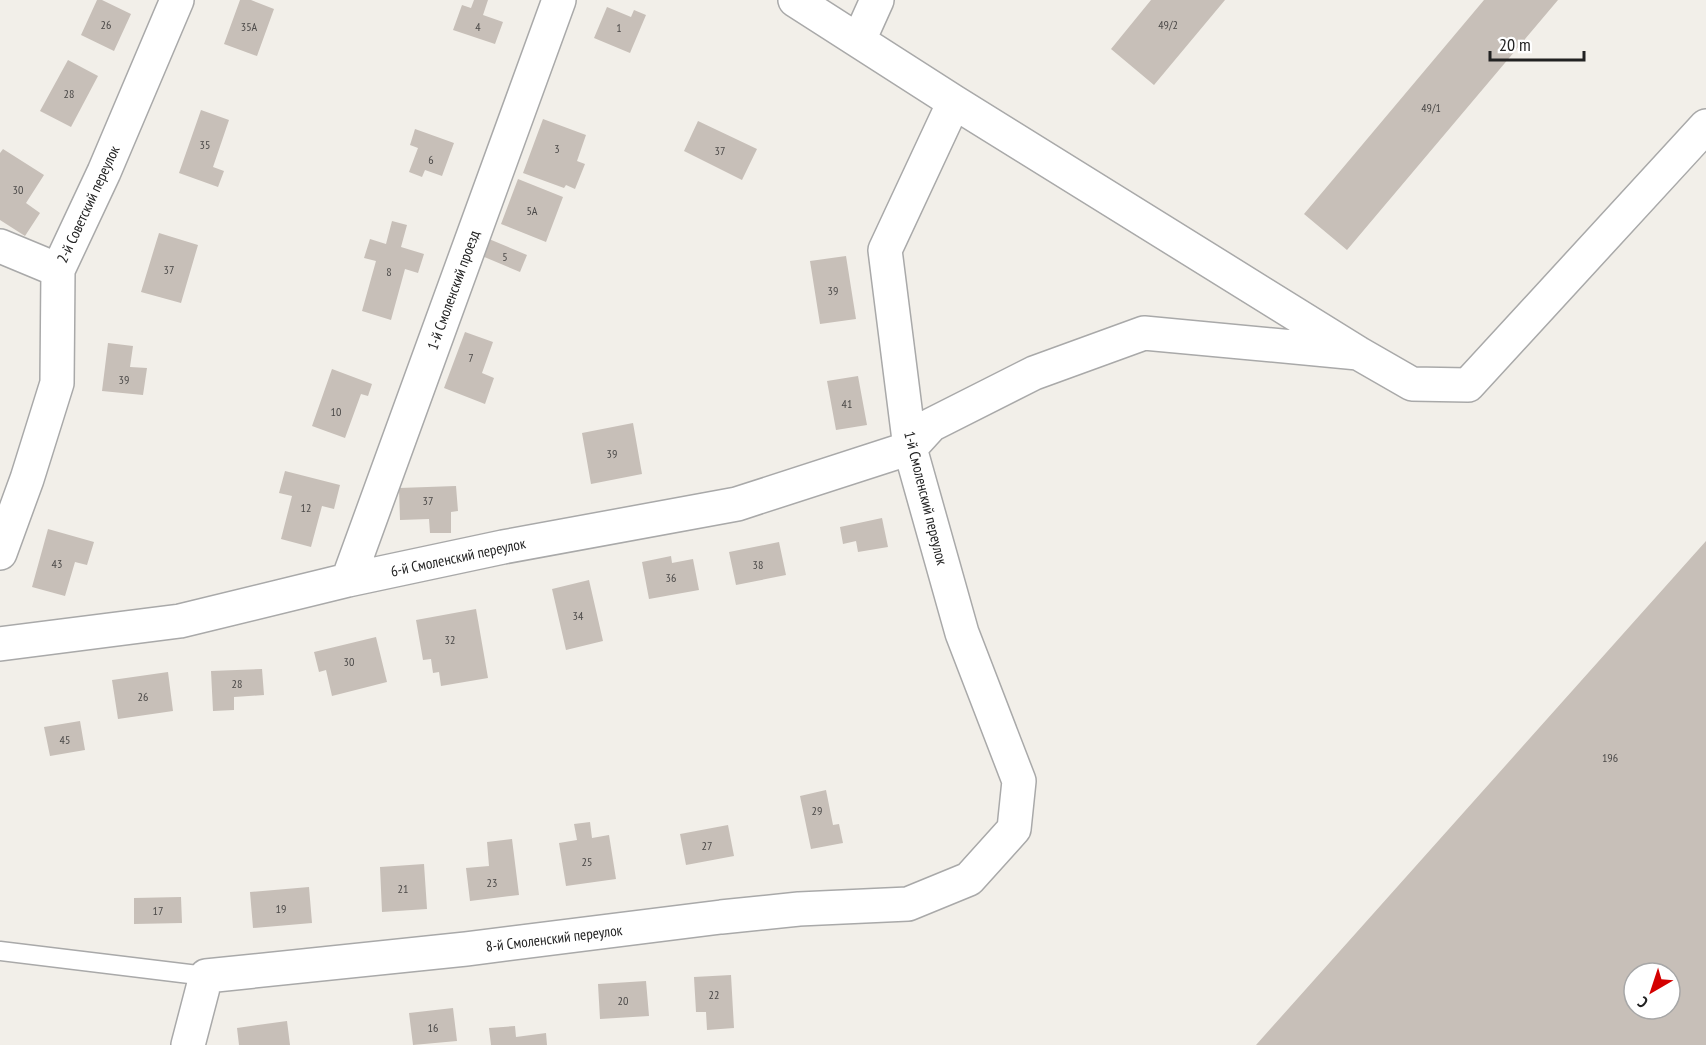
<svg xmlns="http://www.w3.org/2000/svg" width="1706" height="1045" font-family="'PT Sans Narrow',sans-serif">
  <rect width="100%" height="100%" fill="#f2efe9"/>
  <path fill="#c7bfb8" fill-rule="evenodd" d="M97,0H102L131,14L114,51L81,35Z
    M240,0H251L274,9L257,56L224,44Z
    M474,0H488L483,15L503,22L495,44L453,30L462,5L471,8Z
    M1151,0H1225L1154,85L1111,49Z
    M1484,0H1558L1347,250L1304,214Z
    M607,7L631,17L634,10L646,15L630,53L594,38Z
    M68,60L98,76L71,127L40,111Z
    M201,110L229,120L213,167L224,171L218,187L179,173Z
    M543,119L586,135L577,161L585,164L575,189L566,185L564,188L523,173Z
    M698,121L757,149L742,180L684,151Z
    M415,129L454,143L442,176L425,170L422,177L409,172L418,148L410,145Z
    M3,149L44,175L26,203L40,213L25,236L0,220V153Z
    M518,179L563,197L546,242L501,224Z
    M392,221L407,225L401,247L424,254L418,273L405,269L391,320L362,311L376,261L364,258L370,239L386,244Z
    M159,233L198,245L181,303L141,292Z
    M489,239L527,255L520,272L482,256Z
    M846,256L856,319L820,324L810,261Z
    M465,332L493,342L482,373L494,378L485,404L444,388Z
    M108,343L133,346L130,367L147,368L143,395L102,391Z
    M332,369L372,384L368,396L361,394L345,438L312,426Z
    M858,376L867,425L836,430L827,381Z
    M633,423L642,474L591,484L582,433Z
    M285,471L340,485L334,509L322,506L311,547L281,539L292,496L279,493Z
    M456,486L458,511L451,512V533H430L429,519L400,520L399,488Z
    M882,518L888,547L858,552L856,541L843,544L840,527Z
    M48,529L94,542L87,565L75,562L65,596L32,587Z
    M1706,541V1045H1256ZM1634,973H1670V1009H1634Z
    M779,542L786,575L736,585L729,552Z
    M671,556L672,563L693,559L699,590L649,599L642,562Z
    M589,580L603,641L566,650L552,589Z
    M476,609L488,678L441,686L439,672L433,673L431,659L423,660L416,620Z
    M376,637L387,682L332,696L326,670L319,672L314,652Z
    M262,669L264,695L234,697V710L213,711L211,671Z
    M168,672L173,711L118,719L112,680Z
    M80,721L85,750L50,756L44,727Z
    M826,790L833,825L839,824L843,843L811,849L800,796Z
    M590,822L592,838L609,835L616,879L566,886L559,843L577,840L574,824Z
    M728,825L734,856L686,865L680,834Z
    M512,839L519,895L470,901L466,868L489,866L487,842Z
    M424,864L427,909L382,912L380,867Z
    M309,887L312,923L253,928L250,892Z
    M181,897L182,923L134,924V898Z
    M731,975L734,1028L707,1030L706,1012H696L694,977Z
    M646,981L649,1016L600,1019L598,984Z
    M453,1008L457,1041L413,1045L409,1013Z
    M287,1021L290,1045H239L237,1028Z
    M515,1026L516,1037L546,1033L547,1045H491L489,1028Z"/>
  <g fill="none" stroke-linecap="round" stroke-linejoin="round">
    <defs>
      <path id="service" d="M0,951L206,976"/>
      <path id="minor" d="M795,0L954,102L1358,353L1412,384L1468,385L1706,126
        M859,40L877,0
        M0,246L58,270
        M0,553L27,479L57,383L58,270L104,172L177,0
        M348,580L559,0
        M0,644L180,621L348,580L503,547L737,504L910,448L931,425L1034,373L1144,333L1358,353
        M188,1045L206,976L466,949L721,917L799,909L908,904L969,879L1014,829L1019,781L962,633L910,448L885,250L954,102"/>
    </defs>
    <use href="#service" stroke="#a9a9a9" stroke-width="21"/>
    <use href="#minor" stroke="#a9a9a9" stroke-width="36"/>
    <use href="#service" stroke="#fff" stroke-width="18"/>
    <use href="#minor" stroke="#fff" stroke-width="33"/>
  </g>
  <g text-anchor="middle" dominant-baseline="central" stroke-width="4.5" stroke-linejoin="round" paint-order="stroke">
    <g font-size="12" fill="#4b4948">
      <text x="106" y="24">26</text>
      <text x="1168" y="24">49/2</text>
      <text x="249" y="26">35А</text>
      <text x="478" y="26">4</text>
      <text x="619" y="27">1</text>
      <text x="69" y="93">28</text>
      <text x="1431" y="107">49/1</text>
      <text x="205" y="144">35</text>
      <text x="557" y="148">3</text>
      <text x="720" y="150">37</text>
      <text x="431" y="159">6</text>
      <text x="18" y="189">30</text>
      <text x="532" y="210">5А</text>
      <text x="505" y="256">5</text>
      <text x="169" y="269">37</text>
      <text x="389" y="271">8</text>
      <text x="833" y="290">39</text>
      <text x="471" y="357">7</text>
      <text x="124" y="379">39</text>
      <text x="847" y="403">41</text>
      <text x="336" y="411">10</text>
      <text x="612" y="453">39</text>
      <text x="428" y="500">37</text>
      <text x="306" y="507">12</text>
      <text x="57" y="563">43</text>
      <text x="758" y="564">38</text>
      <text x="671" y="577">36</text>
      <text x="578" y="615">34</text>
      <text x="450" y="639">32</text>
      <text x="349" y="661">30</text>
      <text x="237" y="683">28</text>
      <text x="143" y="696">26</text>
      <text x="65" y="739">45</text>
      <text x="1610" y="757">196</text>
      <text x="817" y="810">29</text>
      <text x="707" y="845">27</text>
      <text x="587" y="861">25</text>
      <text x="492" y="882">23</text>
      <text x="403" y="888">21</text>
      <text x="281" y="908">19</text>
      <text x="158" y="910">17</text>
      <text x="714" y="994">22</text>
      <text x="623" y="1000">20</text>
      <text x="433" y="1027">16</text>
    </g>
    <g font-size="15" fill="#222" stroke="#fff">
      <text transform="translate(88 204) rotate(-65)">2-й Советский переулок</text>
      <text transform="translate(453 290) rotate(-70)">1-й Смоленский проезд</text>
      <text transform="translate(926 498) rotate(76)">1-й Смоленский переулок</text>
      <text transform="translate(458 557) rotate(-12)">6-й Смоленский переулок</text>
      <text transform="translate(554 938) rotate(-7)">8-й Смоленский переулок</text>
    </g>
  </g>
  <g transform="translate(1652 991) rotate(219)"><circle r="28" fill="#ffffff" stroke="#a7a7a7" stroke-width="1.5"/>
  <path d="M0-4.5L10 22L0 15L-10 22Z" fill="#d40000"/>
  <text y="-9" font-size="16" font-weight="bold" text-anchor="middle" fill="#222222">С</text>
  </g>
  <path d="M1490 51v9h94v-9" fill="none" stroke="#222222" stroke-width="3"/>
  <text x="1499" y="51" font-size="18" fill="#222222" stroke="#ffffff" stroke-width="4.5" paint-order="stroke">20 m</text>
</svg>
